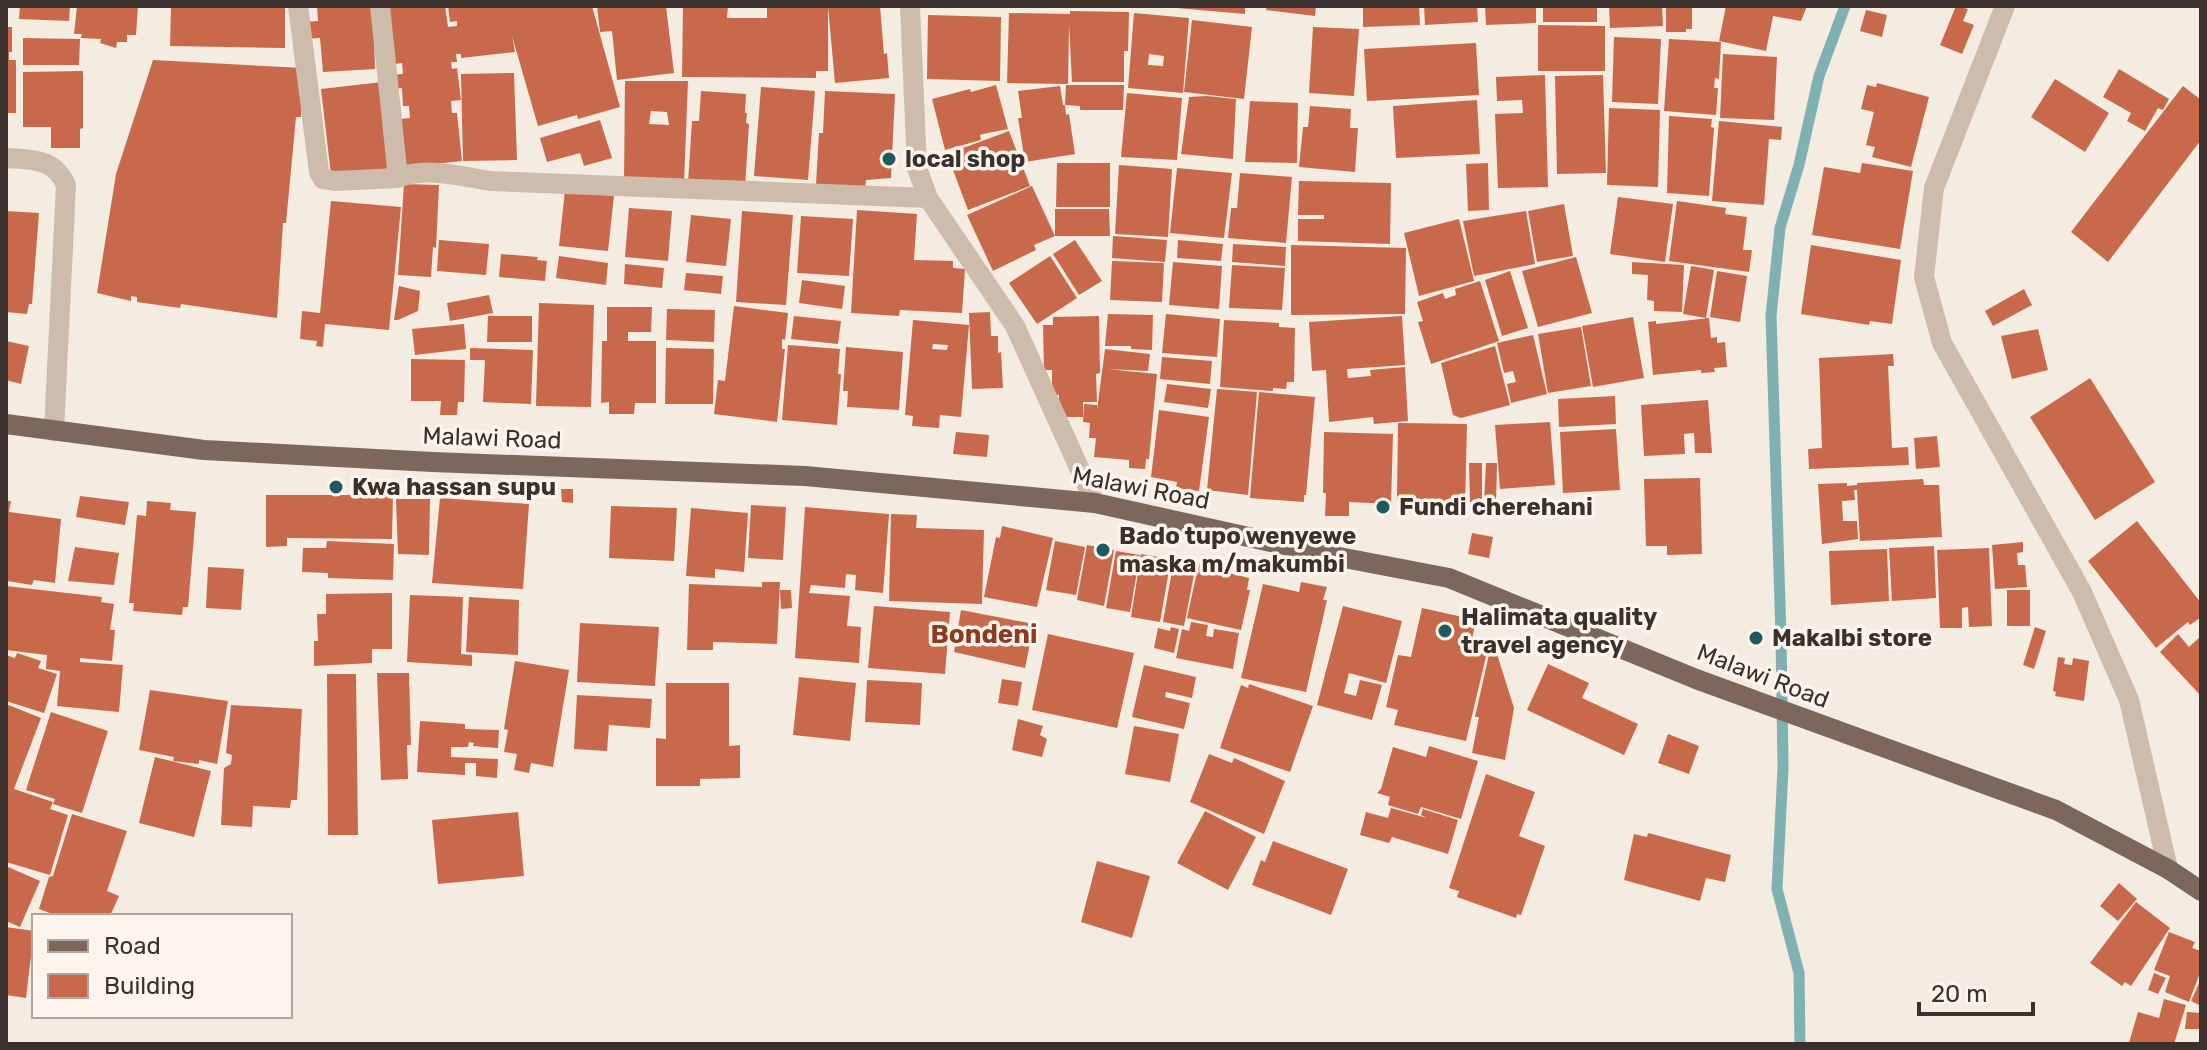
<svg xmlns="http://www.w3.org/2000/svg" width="2207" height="1050" font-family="Rubik,sans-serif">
  <rect width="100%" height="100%" fill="#f4ebe1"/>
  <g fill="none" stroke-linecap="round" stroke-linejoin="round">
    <path stroke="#7fb0b2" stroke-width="11" d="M1800,1044L1799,973L1777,889L1783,768L1781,636L1771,316L1780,228L1799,165L1819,76L1845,6"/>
  </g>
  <path fill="#c8694b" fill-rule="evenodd" d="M20,6H70L69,21L19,19Z
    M77,6H138L136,35H127V42H117L116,48L100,43L101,39L81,38L82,34H74Z
    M171,6H285V48L170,46Z
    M317,6H373L375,69L323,72L320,38L305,39V22L318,21Z
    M389,6H445L448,27L457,26V21L450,22L448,6H592L620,107L578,119L577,115L538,126L512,36L515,52L461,58V54H456L457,62H451L452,69L457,68L461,100L451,101L452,113H457L462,161L406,167L400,119L410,118L409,106H403L402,88L393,89L392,75L403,74L402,63L395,64Z
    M597,6H666L674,73L617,80L612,31L600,32Z
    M683,6H728L727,18H767V8H828V71H816V78L682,77Z
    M828,6H880L884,54L887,53L889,78L835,83Z
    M1177,6H1245V14L1177,8Z
    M1267,6H1316L1315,16L1266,10Z
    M1363,6H1419L1420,25L1363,27Z
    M1424,6H1477L1478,22L1425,25Z
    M1485,6H1536V23L1486,25Z
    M1543,6H1597V22H1543Z
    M1609,6H1662L1663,26L1610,28Z
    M1666,6H1692V29H1686V32H1666Z
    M1726,6H1807L1801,21L1773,16L1766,51L1719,41Z
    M1956,6L1968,9L1963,21L1974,25L1962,54L1940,45Z
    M1866,10L1887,15L1882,37L1860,31Z
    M1070,11L1129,12L1128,51H1124V82H1072L1069,24L1068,84L1007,83L1009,13L1070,14Z
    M1134,13L1189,18L1183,93L1128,88ZM1149,54L1164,56L1163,66L1148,65Z
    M928,15L1001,17L1000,81L927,79Z
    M1192,20L1252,27L1244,99L1184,92Z
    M1538,25L1605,26V71H1538Z
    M6,27H12V52H9V60H16V113H6Z
    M1313,27L1359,29L1354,96L1309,93Z
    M1614,37L1661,39L1658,104L1612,102Z
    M23,38L80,39L79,65H23Z
    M1669,39L1721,42L1719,79L1715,78L1714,88H1718L1716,115L1664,111Z
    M1476,43L1479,95L1367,101L1364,49Z
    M1723,54L1777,57L1774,120L1720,118Z
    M153,60L303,68L301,117H296L286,223H283L277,318L181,304L180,308L137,302V297L131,296V301L97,293L116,174Z
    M2119,69L2169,99L2163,110L2158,108L2145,131L2127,121L2131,113L2103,97Z
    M83,71V128L80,129V148H51V127H23V72Z
    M514,73L517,160L463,161L461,74Z
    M1545,75L1548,187L1498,188L1495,114L1523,113L1522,100L1497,101L1496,77Z
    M1603,75L1606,173L1557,174L1555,76Z
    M2055,79L2109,113L2085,152L2031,117Z
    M625,81H688L684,183L624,180ZM651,111L667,112L669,125L649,124Z
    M382,82L392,168L331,175L321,89Z
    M1877,83L1929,97L1911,167L1872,157L1875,147L1866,145L1874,112L1861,109L1867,85L1876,87Z
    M996,85L1008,129L983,134L980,135L981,140L945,150L932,99L970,89L971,92Z
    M1066,85H1124L1123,110H1080V106L1065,105Z
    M1060,86L1063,105H1065L1066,115L1069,114L1075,154L1025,162L1018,118H1022L1018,91Z
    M2183,86L2201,100V140L2108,262L2071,232Z
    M761,87L815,91L808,180L754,176Z
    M701,91L746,94L745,113H747L746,123L749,124L745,187L688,183L692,121H699Z
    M825,91L895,94L891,178L866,180L865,188L816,184L819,133H823Z
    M1127,93L1182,98L1177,160L1121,157Z
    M1207,96L1236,99L1233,159L1181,154L1189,97Z
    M1477,100L1480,154L1396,158L1393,106Z
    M1250,101L1298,103L1297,163L1245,162Z
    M1310,106L1351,109L1350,128H1358L1355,172L1299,167L1303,127H1308Z
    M1609,108L1660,110L1658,187L1607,185Z
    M1669,116L1712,119L1711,127L1714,128L1709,196L1667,193Z
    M600,120L612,158L584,166L580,153L547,162L540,138Z
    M1719,121L1782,127L1781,140L1769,139L1764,205L1712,201Z
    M1009,131L1030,186L968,210L947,154Z
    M1057,163H1110V207H1056Z
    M1488,163L1489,210L1468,211L1466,164Z
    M1862,163L1913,171L1900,249L1812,235L1824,167L1860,173Z
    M1119,165L1172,169L1168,237L1115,234Z
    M1177,168L1232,173L1224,238L1170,233Z
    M1240,173L1292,177L1286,243L1228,238L1231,208H1237Z
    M1299,181L1391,183L1390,244L1298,241V219H1324V215H1298Z
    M404,184L439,185L436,248L433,247L431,277L398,275Z
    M1032,186L1055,236L1034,245L1036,250L993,271L967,215Z
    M565,190L614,196L608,251L559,246Z
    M1618,197L1673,204L1665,262L1610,254Z
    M331,201L401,207L389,330L325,324L323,347L316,346L317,341L300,339L302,311L320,313Z
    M1677,201L1726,208L1725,214L1747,217L1743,250H1752L1749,272L1669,261Z
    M1564,204L1573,256L1537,262L1528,211Z
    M629,208L672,211L668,261L625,257Z
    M1055,209H1109L1110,236H1055Z
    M857,210L917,214L914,260L953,261V268L965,269L962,313L900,310L899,316L851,313Z
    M6,211L39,213L32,304H29L27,314L6,312Z
    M742,211L793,215L786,305L736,302Z
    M1526,211L1535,264L1474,276L1463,221Z
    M691,215L731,219L726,266L686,262Z
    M801,216L853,219L849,276L797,273Z
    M1459,219L1474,281L1419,296L1404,233Z
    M1113,236L1167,240L1165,262L1112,258Z
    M439,240L489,244L486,275L437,271Z
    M1075,240L1102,281L1079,295L1053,254Z
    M1178,240L1223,244L1221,261L1177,258Z
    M1233,244L1286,247L1285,266L1232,262Z
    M1291,245L1406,248L1405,314L1291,315Z
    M1811,245L1901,260L1892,324L1870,321L1869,325L1801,314Z
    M501,254L538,257L537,260L547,261L545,281L499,277Z
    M559,256L608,263L606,285L556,278Z
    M1050,256L1077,298L1037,324L1009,283Z
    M1576,257L1592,313L1538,327L1522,271Z
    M1112,261L1164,263L1162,302L1110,300Z
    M1173,262L1222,266L1219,309L1169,305Z
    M1632,262L1684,265L1682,312L1654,311V301L1647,300L1648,275L1632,274Z
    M625,264L664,268L662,288L624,284Z
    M1232,265L1285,268L1282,310L1229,308Z
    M1691,266L1714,270L1706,318L1683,314Z
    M1510,271L1528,328L1502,336L1485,280Z
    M1717,271L1747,276L1740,322L1710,317Z
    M686,273L723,276L721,294L684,290Z
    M802,280L845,286L842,309L799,303Z
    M1480,281L1499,341L1431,364L1418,322L1423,321L1417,302L1443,293L1445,299L1456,295L1455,289Z
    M399,286L420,291L418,311L398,320H394Z
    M2024,289L2032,305L1993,326L1985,311Z
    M489,295L493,313L450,321L447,303Z
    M539,303L594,305L591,407L536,406Z
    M734,306L788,313L785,340L782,339V349H785L777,422L714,414L718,380L725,381Z
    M607,307H652L651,332H628V341H656V403H635L634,414H609V402L601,403L602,341H607Z
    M667,309L715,310L714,342L666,340Z
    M990,312L991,336H998V353L1001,352L1003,388L972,389L969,313Z
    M1108,314L1153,315L1152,350L1131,349V346H1105Z
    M1166,314L1220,319L1217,357L1162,353Z
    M488,316H532V342H487Z
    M794,316L841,321L838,344L791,339Z
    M1099,316L1100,373L1096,374L1097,402H1083V417H1059V395H1052V370H1044L1043,325H1053V317Z
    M1402,316L1405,365L1347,369L1348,378L1371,376L1370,370L1405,367L1408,421L1374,424L1373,417L1329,422L1326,370L1312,371L1309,322Z
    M1633,317L1644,378L1593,387L1582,326Z
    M1709,318L1711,338L1717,337V343L1725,342L1727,367L1714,368L1715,372L1701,373V370L1653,375L1648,322L1656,321V324Z
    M913,320L969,325L961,417L940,415L939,428L912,426L913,416L905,415ZM933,344L948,345L947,350L932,349Z
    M1224,320L1279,323V327L1295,328L1294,382H1287L1286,389L1273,388V391L1220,387Z
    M464,324L466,349L415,355L412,329Z
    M1581,327L1591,386L1548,393L1538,334Z
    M2038,329L2048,370L2012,379L2001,336Z
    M1533,335L1547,394L1511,403L1507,384L1516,382L1513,371L1504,373L1497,343Z
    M6,341L29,346L21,384L6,380Z
    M788,345L840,349L838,374H841L837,425L782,420Z
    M1495,346L1510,405L1461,418L1453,415L1441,363Z
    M846,347L903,352L899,410L847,407L848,391H843Z
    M470,348L533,350L531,404L483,402L485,360H470Z
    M666,348L714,349L713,404H665Z
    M1105,349L1150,354L1148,371L1107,369L1157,374L1149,459H1146L1145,469L1129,468V460L1094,457L1096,438H1089L1090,423L1083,422L1084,404L1097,405V410Z
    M1893,354L1894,366H1888L1892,448L1908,447L1909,465L1809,469L1808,449L1822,448L1819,358Z
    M1162,357L1212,361L1210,384L1160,379Z
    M411,359L465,360L464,402H458L457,415H440L441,401H411Z
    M2090,378L2155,482L2095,520L2030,417Z
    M1167,384L1211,389L1208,408L1164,402Z
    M1217,389L1257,392L1248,495L1207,490Z
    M1259,392L1315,397L1306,495H1304V502L1250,498Z
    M1615,396L1616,424L1559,427L1558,399Z
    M1708,400L1712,453H1695L1694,433L1684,434L1685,454L1644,456L1641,405Z
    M1159,410L1209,417L1199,491L1176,488L1177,482L1151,477Z
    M1550,422L1555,485L1500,489L1495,425Z
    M1398,423L1467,424L1465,505L1425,504V511L1407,510V502L1397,501Z
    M1616,429L1620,490L1563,493L1560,432Z
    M956,432L989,435L987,457L953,454Z
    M1324,432L1393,434L1391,504L1349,502V516H1325L1326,493H1323Z
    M1937,436L1940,467L1916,469L1914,438Z
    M1469,463H1482V502H1470Z
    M1486,463H1497L1496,503L1484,502Z
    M1700,478L1702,554L1667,555V546H1646L1644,479Z
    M1923,479L1924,485H1939L1942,537L1860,541L1857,490H1854L1855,500L1842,501L1843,521H1857L1858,539L1822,544L1818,484L1847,483V486L1857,485V483Z
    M561,489H573V503L562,502Z
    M266,495H393L392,539L287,538V546L266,547Z
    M80,496L129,502L125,525L76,517Z
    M440,498L529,504L523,589L432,583Z
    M396,499H430L429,555L398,554Z
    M6,501H11L9,512L61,519L55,583L34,580L32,585L7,581Z
    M147,501L171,503L170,510L196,512L188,607H183L182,615L133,611L134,603H129L137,515L146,516Z
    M751,505L786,507L783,560L748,558Z
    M611,506L677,508L674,561L609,558Z
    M805,507L889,514L883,593L855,590L856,575L846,574L845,588L811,585L809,593L850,596L847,626L861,627L859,663L795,658Z
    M691,508L748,513L744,572L715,569V578L686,576Z
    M891,514L917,515L916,528L984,530L982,604L889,601Z
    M2137,521L2201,603V617L2190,625L2188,622L2156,648L2088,561Z
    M1002,526L1053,538L1037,607L984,597L996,537L1000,538Z
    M1472,533L1493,537L1489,558L1468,554Z
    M327,541L394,544L393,580L328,578V573L302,572L303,548H326Z
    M1055,541L1085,547L1076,595L1046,590Z
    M2023,542V552L2017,553L2018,565H2025L2027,587L1995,589L1992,545Z
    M1087,545L1114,550L1104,606L1077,600Z
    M1934,546L1936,598L1892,601L1889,548Z
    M75,547L119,553L114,585L68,581Z
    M1989,548L1992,626L1969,627L1968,607L1962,608V628H1940L1937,550Z
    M1887,549L1889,601L1831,605L1829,551Z
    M1116,551L1140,555L1130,612L1106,608Z
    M1141,554L1171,559L1160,622L1131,617Z
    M1174,559L1196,564L1184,626L1163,622Z
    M1199,563L1226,569L1225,572L1249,578L1247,590H1250L1241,630L1187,618Z
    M208,567L244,569L241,610L206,608Z
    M762,582H780L777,644L713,642V650H687L689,584L762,587Z
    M1301,582L1327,587L1323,600H1327L1306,692L1241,678L1263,584L1299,592Z
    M6,586L102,597L101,602L114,604L110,630H115L112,661L80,658V662L123,665L119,712L57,706L60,671L46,669L47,655L6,650Z
    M780,590H791L792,608L781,609Z
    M2007,590H2030V626H2007Z
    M392,593V649H372V663L314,666V641H318L317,614H326V594Z
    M410,595L463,597L461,654L472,655V666L407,662Z
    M469,597L519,600L518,655L466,652Z
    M874,606L950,612L945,674L868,668Z
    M1343,606L1402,621L1386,683L1349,673L1344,693L1356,696L1360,680L1382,685L1372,720L1317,705Z
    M1422,608L1476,620L1471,644L1488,648L1466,741L1394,725L1398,710L1386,707L1398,655L1411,657Z
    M961,610L1034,624L1025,668L954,652Z
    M1191,622L1208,625L1206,636L1213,637L1214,629L1239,633L1233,669L1176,658L1182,629L1189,631Z
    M580,623L659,627L655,686L577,682Z
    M1171,627L1179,629L1174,653L1154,648L1158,628L1170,631Z
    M2035,627L2046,631L2034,669L2023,665Z
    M1048,634L1134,653L1117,728L1032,710Z
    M2178,634L2189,647L2201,636V696L2160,652Z
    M1490,650L1496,651L1514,708L1505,760L1472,753L1479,717H1475Z
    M17,653L41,661L38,668L57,674L44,713L6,701V655L15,658Z
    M2058,657L2065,658L2064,664L2072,665L2073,658L2089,661L2084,701L2055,696L2056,692L2053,691Z
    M515,661L569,670L553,767L531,763L529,773L514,770L517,754L504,752L508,730L504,729Z
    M1548,664L1589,683L1582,698L1638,724L1624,755L1527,710Z
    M1144,665L1196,677L1192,698L1166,692L1165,697L1190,703L1184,729L1132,717Z
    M377,673H409L411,745H407L408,779L381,780Z
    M327,674H356L358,835H328Z
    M799,677L856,683L850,741L793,735Z
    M1002,679L1022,682L1018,706L998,703Z
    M867,680L922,683L920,725L865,722Z
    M666,683H729V746L740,745V778L700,779V786H656V738L666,739Z
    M1249,684L1313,706L1290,772L1220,748L1241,685L1248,688Z
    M150,690L228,701L217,764L199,760V764L173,761L174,757L139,750Z
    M577,695L652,699L650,728L609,725L607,751L574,749Z
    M6,704L41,718L14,789L53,802L50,809L68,815L50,875L6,862Z
    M231,705L302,709L297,800H291L290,808L253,806L252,827L221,825L224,768L231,764L232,755L226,753Z
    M51,712L108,731L82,813L53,804L55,799L26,790Z
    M1018,719L1043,726L1040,735L1047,739L1042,757L1012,750Z
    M420,721L465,724V729L499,730L498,748L473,746L474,743L469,742L468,747H451V757L498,759L497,778L476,776V763H465V775L417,772Z
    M1134,726L1179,734L1170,782L1125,774Z
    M1668,734L1699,746L1689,774L1658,763Z
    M1429,746L1478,761L1461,819L1421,807L1418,814L1388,805L1390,797L1377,793L1381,789L1393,747L1426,757Z
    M1209,754L1232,763L1234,758L1285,781L1264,834L1190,802Z
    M155,757L211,771L194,837L139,823Z
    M1486,774L1535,792L1519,836L1545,846L1521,915L1517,914L1516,918L1457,897L1459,891L1449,888Z
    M1391,808L1427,818L1421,815L1423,809L1458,820L1448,854L1392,837L1389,843L1360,835L1366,812L1388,818Z
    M1205,811L1256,837L1228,890L1177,863Z
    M518,812L524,876L438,884L432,820Z
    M72,814L127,831L107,891L119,896L110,916H58L39,909L49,877L53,876Z
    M1648,833L1731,855L1725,882L1706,878L1700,901L1624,880L1634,834L1647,837Z
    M1273,841L1348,869L1331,915L1252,885L1261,860L1265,862Z
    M1097,861L1150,876L1132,938L1081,922Z
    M6,866L40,881L20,927L6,921Z
    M2119,883L2137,899L2118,921L2100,906Z
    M2136,902L2170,928L2131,986L2125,982L2122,986L2090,963Z
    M6,927L34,931L26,998L6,995Z
    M2169,932L2195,942L2192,948L2201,951V970L2189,1002L2165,992L2170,976L2154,970Z
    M2154,973L2166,978L2158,994L2148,990Z
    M2201,979V1006L2191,1001Z
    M2164,999L2186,1005L2174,1044L2129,1043L2138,1012L2159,1018Z
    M2187,1012L2201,1013V1029H2185Z"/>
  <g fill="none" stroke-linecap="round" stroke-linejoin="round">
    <path stroke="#cdbbac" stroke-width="20" d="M298,6L319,172L323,179L335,181L398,178C426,166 463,177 491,181L928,198
      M380,6L398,178
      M910,6L917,168L928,198L1015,326L1095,503
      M2005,6L1934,188L1924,277L1942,343L2082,592L2129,700L2168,869
      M6,158C33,160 54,158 66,185L54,431"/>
    <path stroke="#7d675c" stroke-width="20" d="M6,424L204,450L433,462L805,476L1095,503L1339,557L1449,578L1696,679L2056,810L2168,869L2201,891"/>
  </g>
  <g fill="#1f5a5e" stroke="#fbf5ee" stroke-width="3">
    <circle cx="889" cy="159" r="8"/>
    <circle cx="336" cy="487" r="8"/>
    <circle cx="1383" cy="507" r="8"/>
    <circle cx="1103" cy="550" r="8"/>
    <circle cx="1445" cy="631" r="8"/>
    <circle cx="1756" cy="638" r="8"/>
  </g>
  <g text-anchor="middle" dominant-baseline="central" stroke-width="7" stroke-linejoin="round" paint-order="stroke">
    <g font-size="24" font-weight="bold" fill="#3b302b" stroke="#fbf5ee" text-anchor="start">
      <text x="905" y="159">local shop</text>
      <text x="352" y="487">Kwa hassan supu</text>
      <text x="1399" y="507">Fundi cherehani</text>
      <text x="1119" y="536">Bado tupo wenyewe<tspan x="1119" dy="28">maska m/makumbi</tspan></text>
      <text x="1461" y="617">Halimata quality<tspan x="1461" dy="28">travel agency</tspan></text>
      <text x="1772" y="638">Makalbi store</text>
    </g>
    <g font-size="24" fill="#3b302b" stroke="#fbf5ee">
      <text transform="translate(492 438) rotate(2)">Malawi Road</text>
      <text transform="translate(1141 488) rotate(11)">Malawi Road</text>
      <text transform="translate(1763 676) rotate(21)">Malawi Road</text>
    </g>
    <g font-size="26" font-weight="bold" fill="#8c3b22" stroke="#fbf5ee">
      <text x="984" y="634">Bondeni</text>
    </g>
  </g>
  <rect width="2207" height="1050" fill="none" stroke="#3b302b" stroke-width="16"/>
  <rect x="32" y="914" width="260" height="104" fill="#fbf5ee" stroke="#aea6a0" stroke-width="2"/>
  <rect x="48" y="940" width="40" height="12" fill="#7d675c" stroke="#aea6a0" stroke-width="2"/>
  <text x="104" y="954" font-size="24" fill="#3b302b">Road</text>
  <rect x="48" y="974" width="40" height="24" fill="#c8694b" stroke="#aea6a0" stroke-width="2"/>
  <text x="104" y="994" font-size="24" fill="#3b302b">Building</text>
  <path d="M1919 1002v12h114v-12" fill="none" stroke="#3b302b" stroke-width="4"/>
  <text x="1931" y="1002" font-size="24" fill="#3b302b" stroke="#fbf5ee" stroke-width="6" paint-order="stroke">20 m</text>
</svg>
